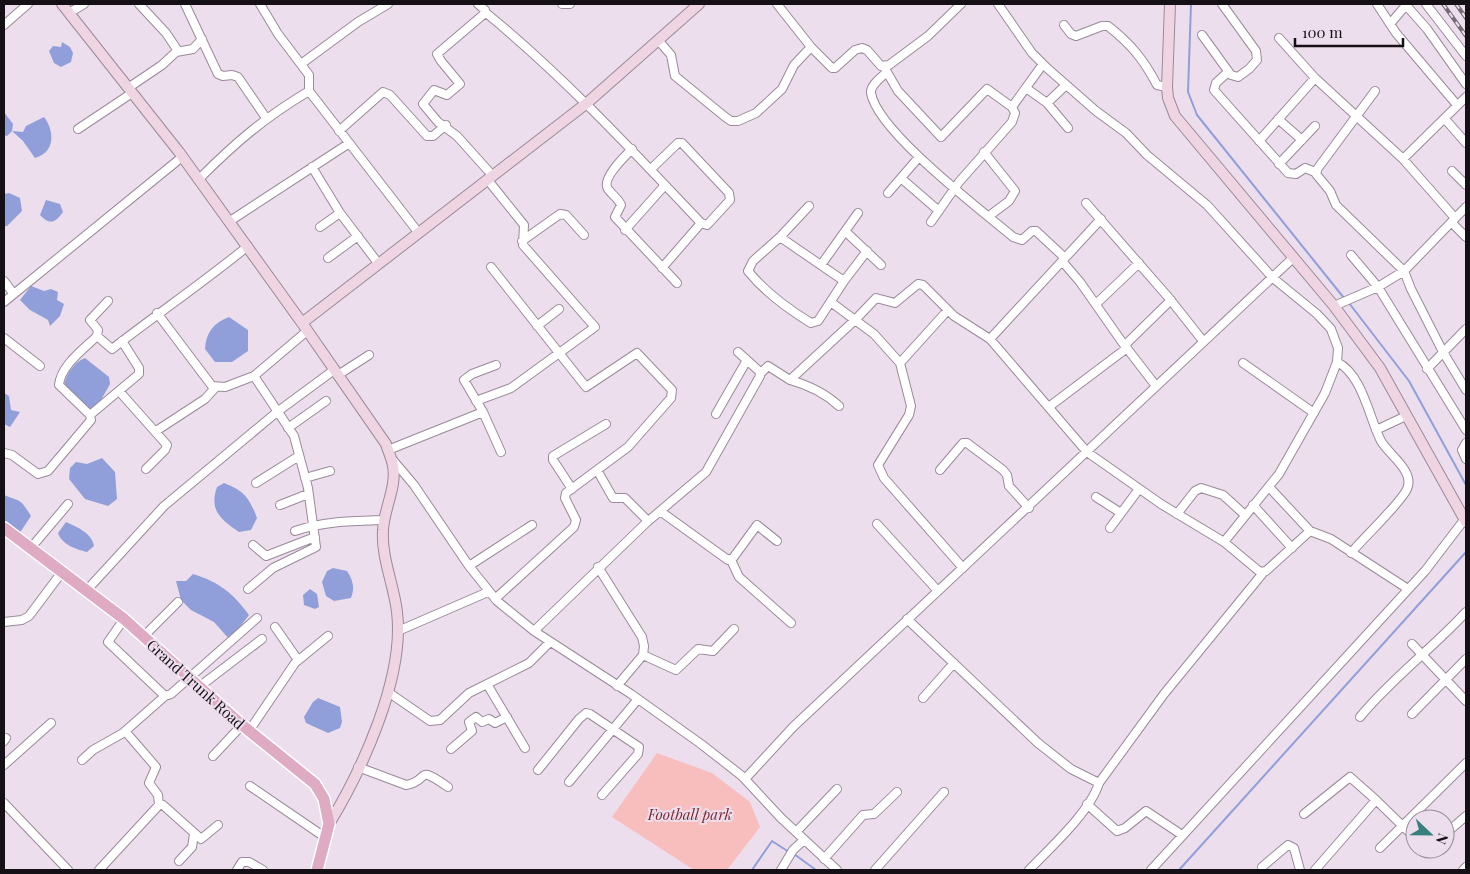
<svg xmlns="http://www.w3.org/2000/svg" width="1470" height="874" font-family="'Playfair Display',serif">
  <rect width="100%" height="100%" fill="#eddeed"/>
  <path fill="#f8bebe" d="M657,753L712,773L750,802L760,827L727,870H694L612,817Z"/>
  <path fill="#909fd9" d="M62,42L70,47L73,53L71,62L61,67L54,63L49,51L53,46L61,47Z
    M4,112L13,124L12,131L23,132L26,126L44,117C55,131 55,153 35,158L23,141L12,131L7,136L4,135Z
    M9,193L20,198L22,211L7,226H4V194Z
    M46,200L60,204L63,212C56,222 50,226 40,215Z
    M31,286L44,291L51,289L58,292L57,300L64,304L60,316L50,326L48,320L30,310L20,300Z
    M229,317L248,330V351L232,362H215L205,349C206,333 213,323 229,317Z
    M85,358L109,377L110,384L96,409H87L64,389C64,377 74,362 85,358Z
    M4,393L9,396L11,410L20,412L10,427L4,424Z
    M102,458L115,472L117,499L108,506L85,499L69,479L70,468L76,462L87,464Z
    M224,483C244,491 249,497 257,518L251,530L239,532C220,519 209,510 217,487Z
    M4,495C21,502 20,498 31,516L19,534L4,522Z
    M66,522C77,527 92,533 94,546L87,552C76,549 62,545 58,533Z
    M333,568L347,571C353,580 355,588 351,598L334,601L326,596L322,582L327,571Z
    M193,574C219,582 233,593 249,615L230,640L214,622L191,610L181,600L176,581H186Z
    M310,589L317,594L319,607L315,609L304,605L303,595Z
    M318,698L340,707L342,722L340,728L328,733L306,723L304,717L313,702Z"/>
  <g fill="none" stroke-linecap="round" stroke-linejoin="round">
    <path stroke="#909fd9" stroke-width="2" d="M1191,4L1188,92L1197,115L1344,298
      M1349,303L1409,381L1466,485
      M794,854L816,870
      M752,870L772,841L789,852
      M1179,870L1466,552"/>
    <defs>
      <path id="street" d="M139,4L166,33L178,51
        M185,4L218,74L223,76L232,75L238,77L266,118
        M260,4L278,34L309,75V91L418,232
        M478,4L485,10L484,14L437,54L441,61L460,84L447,95L434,90L423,104L438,122L457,136L492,175
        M562,4H570
        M777,4L811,47L832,68H835L855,50L862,48L867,50L881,66L889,65L928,36L961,4
        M998,4L1032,53L1047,68L1096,111L1126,133L1147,155L1207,205L1273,278L1317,314L1331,329L1338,348L1337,362L1325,393L1279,474L1224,542
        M1377,4L1396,33L1457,105
        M1405,4L1427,29L1466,84
        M1426,4L1466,56
        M485,12C563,76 631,149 701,223L707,225L709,223L730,200L729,193L682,143H678L651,169
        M69,13L84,4
        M1390,24L1407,4
        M4,25L28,4
        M1064,25L1071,34L1076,36L1102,26H1108C1131,44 1144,60 1157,85L1167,87
        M1202,35L1231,75L1238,77L1249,69L1257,60L1256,51L1222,4
        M1279,38L1315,78L1403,159L1455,218
        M658,40L671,55L675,76L724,116L731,121H738L756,113L782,89L794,65L811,47
        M301,64L358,22L388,4
        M884,67L898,91L941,137L987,89L1012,107L1015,113L1012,122L959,182L931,222
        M887,72C882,77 870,85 871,93C877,131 981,210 1013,237L1022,240L1032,231H1036L1065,258
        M1228,72L1216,83L1214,90L1288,173L1296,174L1305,168L1315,172
        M128,88L162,65L176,52L193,49L202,39
        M1026,88L1047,103L1068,128
        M1375,91L1318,168L1316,174L1330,191L1336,205L1404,271L1411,289L1443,352L1466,390
        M1047,103L1066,85
        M1012,107L1043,64
        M1278,119L1302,140
        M1445,119L1466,143
        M78,129L132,93
        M339,131L383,92L390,95L427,136H433L446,125
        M1259,141L1315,78
        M632,149C625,156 601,179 608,189C612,195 618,198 621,205L615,217L677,283
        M984,152L1015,191L1009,201L989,216
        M1403,159L1466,97
        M1279,164L1315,126
        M312,167L340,213L378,263
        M1452,171L1466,185
        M199,179C236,142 264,118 309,91
        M902,179L939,211
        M888,193L919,157
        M1086,203L1169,298L1203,341
        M230,221L348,144
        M1452,223L1466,237
        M320,227L340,213
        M625,230L665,185
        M845,231L881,265
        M780,237L753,261L748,271C765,292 788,309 811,323L818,321L844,281L780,237L809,206
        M522,241L560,214L566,215L584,235
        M1351,255L1378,287L1466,430
        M328,258L358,236
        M1062,261L1080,282L1122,342L1156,386
        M821,265L858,213
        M491,267L586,387L637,353L672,390L671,398L628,447L566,493L565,498L576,520L574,527L495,599
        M662,268L701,223
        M4,281L13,293
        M844,281L867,251
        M4,302L182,157
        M832,303L874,334L900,363L911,406L909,415L878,465L884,478L963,568
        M1096,304L1139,263
        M1334,306L1378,287L1404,271L1466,207
        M157,313L212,386L225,387L254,376
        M537,326L559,309
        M97,336L98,330L90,320L108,301
        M4,338L40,366
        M990,339L1087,452L1161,504L1224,542L1260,572L1266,571L1310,531L1331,539L1408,589
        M1125,345L1171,300
        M1337,362C1363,375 1369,418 1381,441C1389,455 1415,471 1407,489C1401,503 1363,538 1351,553
        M900,363L947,311
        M1243,363L1314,413
        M496,365L472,374L464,380L483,412L501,452
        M1427,369L1466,329
        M760,374L768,366L790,380L855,320L876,298L895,303L918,284L923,285L954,316L990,339L1101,219
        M338,375L369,355
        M790,380C808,385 825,393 839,406
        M119,391L167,445L165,450L146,469
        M476,401L511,388L595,327L523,245L524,225L487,179
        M1050,406L1127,348
        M716,414L747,360
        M90,415L139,374V368L122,341
        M288,428L326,401
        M1376,430L1406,416
        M156,431L205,399L215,388
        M1466,443L1462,450L1466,459
        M388,450L483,412
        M4,453L12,455L38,474L48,471L91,420L90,415L59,385C61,365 84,349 97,336L112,349C157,314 204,282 248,246
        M392,459L414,485L469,566L497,601L534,631L631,694L701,744L742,776L781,818L837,870
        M597,470L613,498H625L648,521
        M940,470L963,443H967L1003,470L1007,475L1009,486L1029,508
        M305,478L330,471
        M256,483L299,456
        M1269,487L1310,531
        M572,489L553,460V456L606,424
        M1096,497L1121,513
        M280,505L308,494
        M1253,505L1292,548
        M660,511L728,560L733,558L757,525L777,541
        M1177,514L1195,491L1201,488L1223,495L1245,515
        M877,524L938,591
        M1110,528L1139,489
        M295,531C324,521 353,521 384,520
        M253,545L266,556L315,537
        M30,549L68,504
        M731,560L739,577L791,623
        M469,566L532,525
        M598,567L642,637L644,646L643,655
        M248,589L273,568L316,547L308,488L294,436L254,376L307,331
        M86,591L164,506L277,412L334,370
        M124,619L108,642L165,696
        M907,619L1038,743L1071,769L1099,783L1164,694L1263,573
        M4,622L22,620L29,616L62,572
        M275,627L298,660
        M398,631L488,592
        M534,631L646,523L706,472L760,376L759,371L738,352
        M143,637L178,602
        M1412,644L1466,701
        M487,684L525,748
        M617,686L643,655L676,670L698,649L713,651L734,629
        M199,687L262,639
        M388,692L430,721L440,720L469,693L529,663L550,642
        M923,698L954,663
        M1412,714L1466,659
        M1360,717C1392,678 1432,649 1466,612
        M125,731L156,767L149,783L158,795L159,805
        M249,731L295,663L328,636
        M4,741L6,738
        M451,749L472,731L469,722L476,717L482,722L489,719L495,723L507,717
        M213,756L242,725
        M82,760L93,750L123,733L165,696L171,694L257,618
        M4,765L51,723
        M358,767L406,785C431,781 414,763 448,787
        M538,770L579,719L586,713L590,714L639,747L638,754L602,795
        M745,779L793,727L1293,258
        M569,782L638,699
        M250,786L326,838
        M4,803L68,870
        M1087,804L1117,831L1125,828L1146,811L1182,835
        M1304,814L1350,777L1376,800
        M796,832L837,789
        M1445,834L1466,816
        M1380,848L1466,763
        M1426,849H1429
        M824,859L863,815L874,814L897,792
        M179,861L192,847L194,834
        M1262,867L1288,845L1294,848L1300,870
        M99,870L159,805H163L201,839L218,825
        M237,870L242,862H249L263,870
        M781,870L793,850L804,840
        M875,870L944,792
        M1029,870C1051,847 1090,812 1099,783
        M1151,870L1425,571L1464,520
        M1315,870L1376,800L1415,838
        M1463,870L1466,867"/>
      <path id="secondary" d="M62,4L179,152L302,323L386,444C388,451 392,459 393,466C397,486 384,509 383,530C381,557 394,585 397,612C405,677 362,770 329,824
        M1170,4L1167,87L1168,98L1175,116L1334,306L1380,368L1466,522
        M302,323L587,103L699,4"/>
      <path id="primary" d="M4,528L124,619L242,725L315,784L324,799L329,824L317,870"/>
    </defs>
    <use href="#street" stroke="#998a99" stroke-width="10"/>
    <use href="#secondary" stroke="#998a99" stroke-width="12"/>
    <use href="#primary" stroke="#fff" stroke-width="14"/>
    <use href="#street" stroke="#fff" stroke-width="8"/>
    <use href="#secondary" stroke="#efd5e1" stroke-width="10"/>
    <use href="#primary" stroke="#dfabc2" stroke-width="11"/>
    <defs>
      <path id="rail" d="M1443,4L1466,36
        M1456,4L1466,18"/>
    </defs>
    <use href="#rail" stroke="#746b75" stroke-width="4"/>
    <use href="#rail" stroke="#eddeed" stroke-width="2" stroke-dasharray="5.5" stroke-linecap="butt"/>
  </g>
  <g text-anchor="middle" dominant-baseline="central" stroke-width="4" stroke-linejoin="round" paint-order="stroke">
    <g font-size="15" fill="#151016" stroke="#eddeed">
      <text transform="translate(196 684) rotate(42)">Grand Trunk Road</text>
    </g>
    <g font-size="15" font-style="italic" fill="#7d2a31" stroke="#eddeed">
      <text x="690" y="814">Football park</text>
    </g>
  </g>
  <rect width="1470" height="874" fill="none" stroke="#151016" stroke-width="10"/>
  <g transform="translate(1430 834) rotate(112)"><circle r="24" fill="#eddeed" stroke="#978c97"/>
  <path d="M0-4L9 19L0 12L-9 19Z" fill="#37807e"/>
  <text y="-8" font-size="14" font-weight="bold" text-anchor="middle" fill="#151016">N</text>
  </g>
  <path d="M1295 38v8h108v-8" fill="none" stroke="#151016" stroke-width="2.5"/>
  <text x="1302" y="38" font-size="15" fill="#151016" stroke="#eddeed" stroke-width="4" paint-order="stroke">100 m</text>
</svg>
